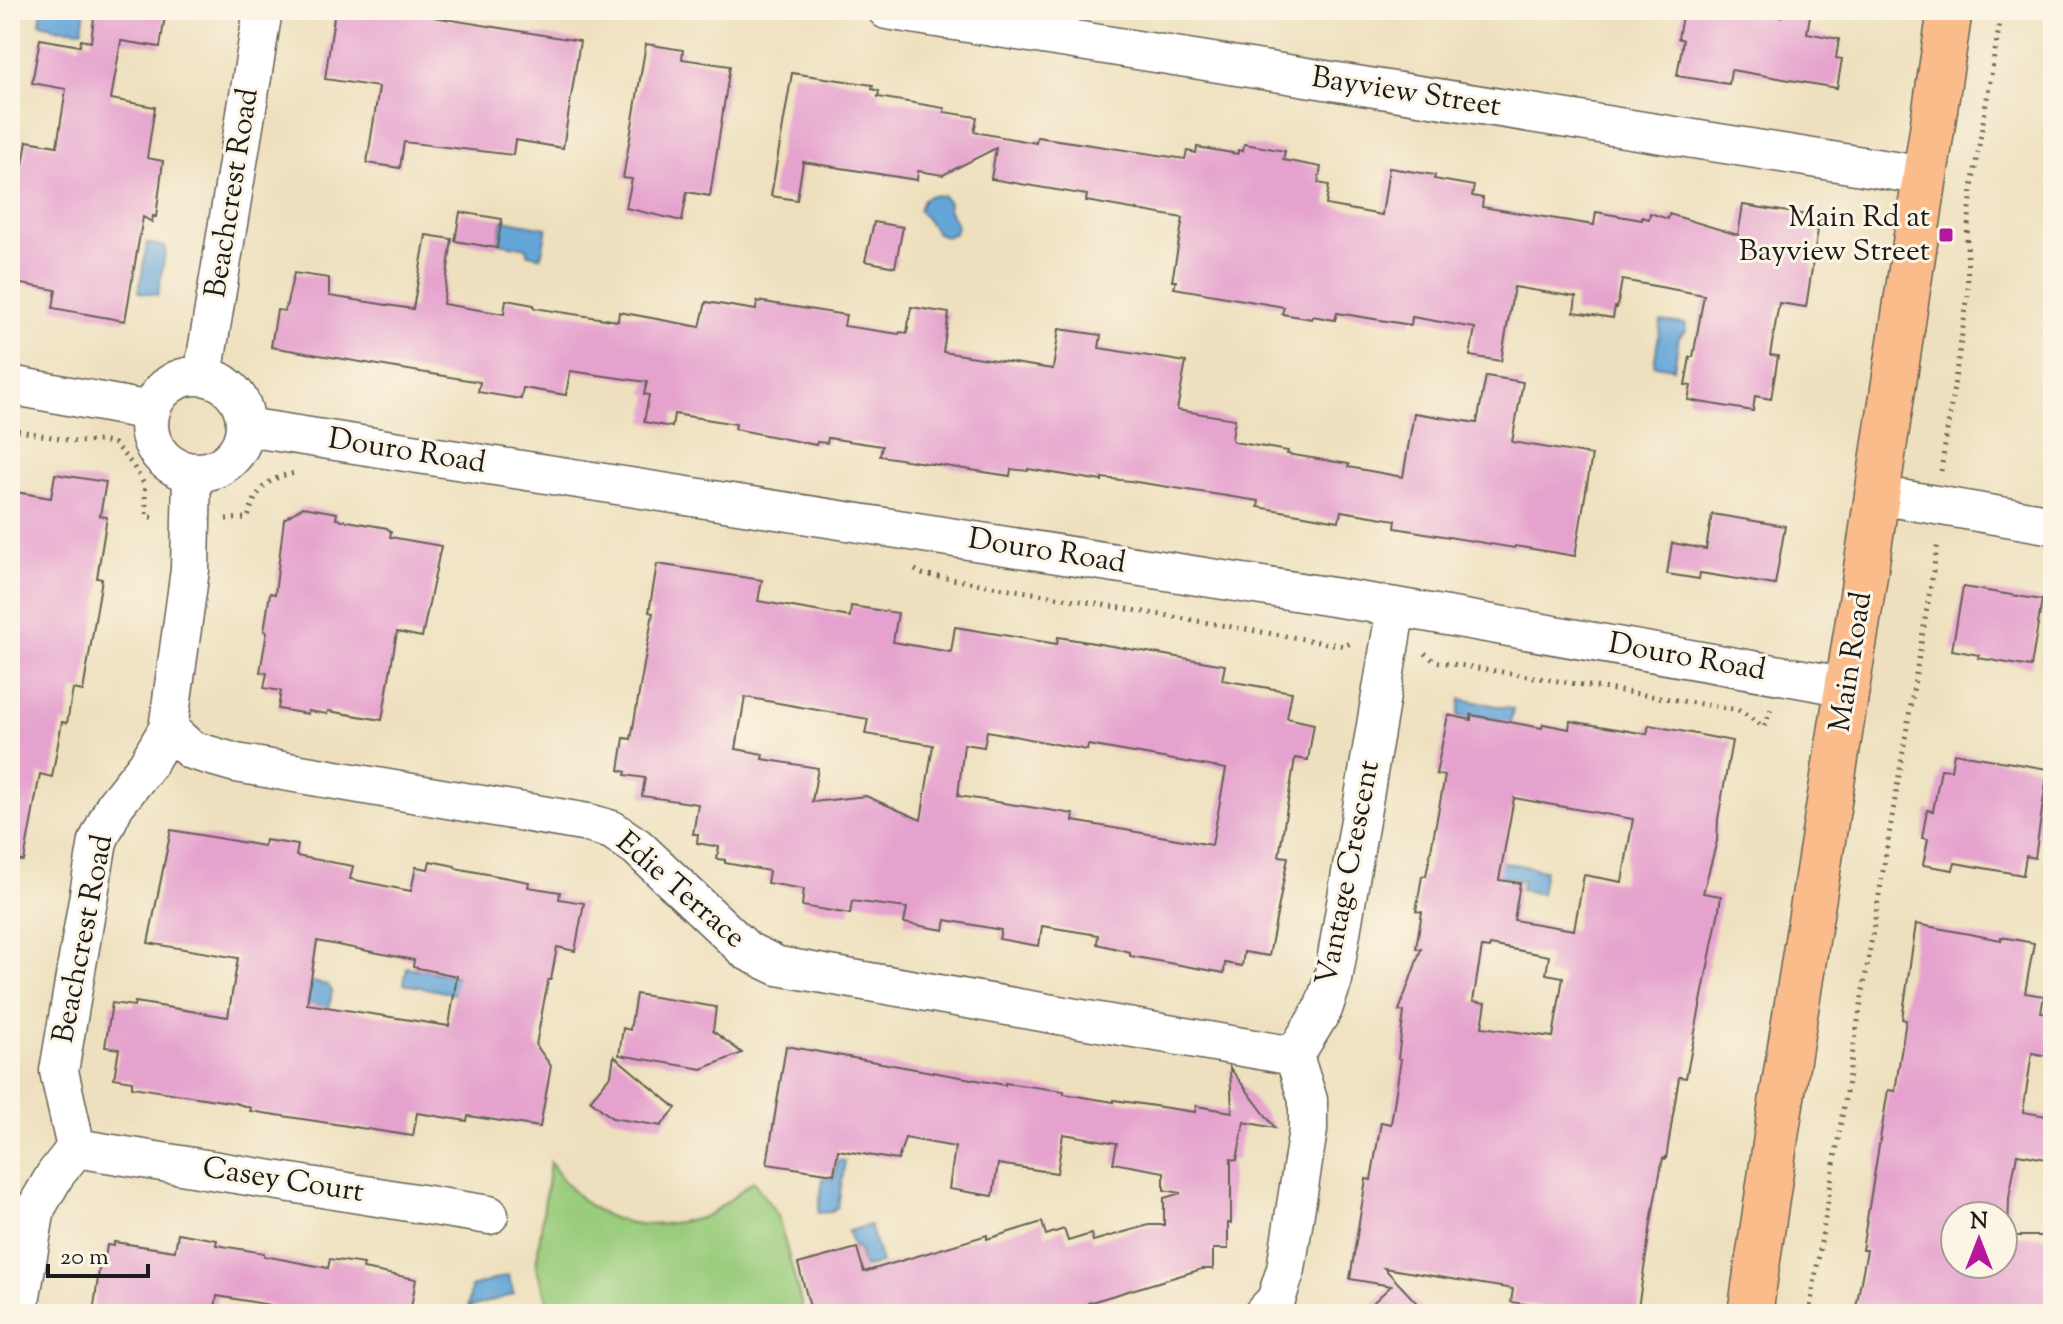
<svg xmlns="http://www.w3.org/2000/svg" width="2063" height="1324" font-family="'Sorts Mill Goudy',serif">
  <rect width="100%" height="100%" fill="#fcf5e5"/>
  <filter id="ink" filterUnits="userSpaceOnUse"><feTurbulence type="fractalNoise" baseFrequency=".0125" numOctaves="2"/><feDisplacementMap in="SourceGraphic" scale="16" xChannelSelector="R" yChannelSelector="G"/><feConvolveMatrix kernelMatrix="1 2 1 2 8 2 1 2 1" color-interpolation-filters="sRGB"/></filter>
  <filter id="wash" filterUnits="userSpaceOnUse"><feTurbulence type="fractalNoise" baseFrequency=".006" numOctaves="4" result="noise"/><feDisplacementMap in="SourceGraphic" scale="32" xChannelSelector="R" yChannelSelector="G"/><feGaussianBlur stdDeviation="1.8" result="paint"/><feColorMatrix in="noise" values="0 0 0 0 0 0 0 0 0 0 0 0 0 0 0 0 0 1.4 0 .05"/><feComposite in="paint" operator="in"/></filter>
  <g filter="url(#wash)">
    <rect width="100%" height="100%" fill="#eee0be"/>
    <path fill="#9acc7b" stroke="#5b744c" stroke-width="2" d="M550,1162C582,1210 619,1233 679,1222C686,1220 696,1220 703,1217C721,1209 738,1193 753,1181L778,1216L804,1314H552L536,1266Z"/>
    <path fill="#65a6d8" stroke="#40617a" stroke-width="2" d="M42,10H85L82,30L53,28V26L40,23Z
      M932,195L943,196L949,203L948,209L957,226L955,233L946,237L937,233L919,210L923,199Z
      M503,220L547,228L541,257L528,254L527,248L498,243Z
      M147,243L166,247L158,295L139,292Z
      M1661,321L1686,324V330L1679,337L1674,368L1654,365Z
      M1461,699L1513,709L1510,726L1499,724V720L1471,715L1470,718L1458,716Z
      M1497,861L1545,870L1541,894L1521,890L1523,881L1494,875Z
      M407,967L460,977L456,994L404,984Z
      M285,977L328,985L332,991L329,1008L307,1004L309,991L283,986Z
      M838,1160L845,1161L838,1207L831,1212L818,1213L823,1178L834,1179Z
      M870,1225L881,1263L864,1268L858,1247L853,1248L848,1231Z
      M508,1275L514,1294L468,1308L471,1287Z"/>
    <g id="blocks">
      <path fill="#e5a2ce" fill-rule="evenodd" d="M95,10H166L160,47L121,41L111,99L155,107L147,158L163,161L156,217L153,216L152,222L143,217L125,321L53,308L56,290L10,282V169L22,171L27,141L57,146L66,89L32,83L40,39L80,46L81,40L91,42Z
        M335,10H405L433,14V17L580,41L563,148L515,140L513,155L404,142L400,168L367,163L379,87L325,79Z
        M1683,10H1734L1781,17L1783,10H1811L1807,33L1839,39L1836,58L1842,59L1837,88L1731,70L1729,84L1677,76L1683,40L1678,38Z
        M646,44L683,50L682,59L730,66L710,196L687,192L682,221L626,208L632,179L623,178Z
        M792,73L873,85L872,89L879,91L878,97L944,108V112L977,117L974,132L1036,143L1037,137L1185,159L1187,151L1196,153L1197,147L1238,154V150L1243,151L1244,144L1285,151L1283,160L1321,167L1318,183L1329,185L1326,205L1382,215L1389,168L1435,175L1434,179L1474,186L1472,196L1483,198L1482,207L1594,225L1596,212L1642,220V217L1649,219L1650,213L1668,219L1669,214L1738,235L1743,205L1814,216L1812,229L1818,230L1806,307L1779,303L1770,355L1778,356L1771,399L1755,396L1753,411L1688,400L1691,386L1685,385L1690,357H1693L1704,295L1622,280L1617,308L1615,307L1613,318L1574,312L1576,297L1514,287L1501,361L1470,356L1475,328L1412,317L1411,325L1337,313L1335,320L1312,316V319L1282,314L1284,307L1174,288L1176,281H1172L1183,218L1086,201L1087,195L991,179L996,148L943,175L918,171L917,180L803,162L797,200L771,196Z
        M460,212L502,219L497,248L455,241Z
        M874,222L903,227L895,267L865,261Z
        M426,235L452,239L443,304L504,314L506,300L534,305V308L618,321L619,312L700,327L706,302L756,310L757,301L846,315L844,326L899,334L900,332L907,333L911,307L949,313L943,352L1053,369L1059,329L1101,335L1099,348L1186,362L1177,410L1235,419L1232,439L1234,442L1288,451L1287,454L1349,464L1348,467L1403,477L1414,413L1477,423L1486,376L1523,382L1512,442L1592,455L1575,556L1515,546L1514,548L1395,528L1396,520L1341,511L1339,521L1258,507L1259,501L1130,481L1102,478V481L1028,469V471L1011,469L1010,476L880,456L882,446L828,438L827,443L817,442L816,445L735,429L736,424L674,414L672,427L644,422L649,395L644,394L647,382L570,371L566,395L523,388L521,399L478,392L480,382L271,347L277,310L285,311L294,273L329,278V296L413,309Z
        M55,474L106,482L100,516L107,517L97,578L102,579L83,691L73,689L67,723L62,722L52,777L40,774L24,861L10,860V491L51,498Z
        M303,507L337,513L336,519L387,528L391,532L390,537L441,546L422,637L397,632L382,720L328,711L327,714L308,711V714L278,709L281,691L264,688L267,673L260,672L267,632L264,631L270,593L275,594L284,519Z
        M1712,514L1785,526L1775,585L1700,573L1699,579L1667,574L1672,543L1706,549Z
        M657,564L762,580L758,601L850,617L851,606L898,613L893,642L951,652L955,627L1057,644L1058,637L1225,665L1222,680L1292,692L1287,718L1314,724L1308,760L1295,758L1279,856L1288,857L1269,956L1244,952L1242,966L1225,963L1224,973L1130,956V952L1097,944L1098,935L1042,926L1039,946L999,939L1001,930L946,920L944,930L904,923L907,908L852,901L850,914L802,906L804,889L767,883L769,871L725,863V860L717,859L719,847L697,843L698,834H693L698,804L642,796L645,778L625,775L626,772L619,770L624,738L631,739L653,613L649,612ZM745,697L868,719L865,734L933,745L921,820L866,796L812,802L818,768L762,759L763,754L736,749ZM987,731L1087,750L1088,745L1226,769L1212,845L1073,821L1074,814L958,796L964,744L984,747Z
        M1963,587L2042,600L2031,667L1978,658L1979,655L1952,650Z
        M1448,715L1471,720V715L1542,728L1543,724L1569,729L1570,721L1647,734L1649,725L1732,741L1718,819L1717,841L1703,893L1721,896L1719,910L1686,1078L1679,1077L1666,1159L1663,1158L1654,1204L1637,1314H1587L1511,1302L1513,1289L1384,1268L1427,1314H1361L1391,1286L1350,1279L1366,1179L1371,1180L1381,1122L1391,1124L1401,1059L1398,1058L1404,1012L1399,1011L1421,949L1416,948L1422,912L1416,911L1422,876H1426L1445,776L1436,774ZM1514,798L1633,819L1622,882L1584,875L1574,930L1514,920L1520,883L1499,880ZM1490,945L1549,956L1546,974L1563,977L1553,1037L1482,1027L1486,1003L1473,1001L1482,947L1489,948Z
        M1954,753L2048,769L2035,858L2026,856L2023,875L1955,863L1953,870L1923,865L1928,839L1922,838L1927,810L1933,811L1941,769L1951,770Z
        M171,830L264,846L265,840L298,845L296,856L353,866L350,879L411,891L416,867L428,869L430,861L455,866V868L529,882L528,887L560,892L559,899L584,903L575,951L557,947L551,980H548L536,1045L551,1066L540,1127L468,1116L467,1121L417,1113L413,1136L250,1111L251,1108L235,1103L132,1087V1081L114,1078L119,1049L105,1047L112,1003L134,1006L135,1002L228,1017L238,958L148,943ZM317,941L414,960L413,967L457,976L449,1026L307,1004Z
        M1916,924L2001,940V937L2034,943L2025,993L2044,996L2041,1012L2053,1014V1057L2032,1053L2023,1112L2053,1117V1160L2017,1154L2009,1198L2008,1236H2053V1314H1876L1877,1311L1856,1307L1867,1250H1862L1888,1090L1895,1091L1906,1020L1902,1019ZM1955,1216H2003V1264H1955Z
        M636,994L716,1007L713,1031L742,1053L702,1069L619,1055L623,1028L630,1030Z
        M786,1046L1005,1085V1083L1064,1091V1094L1114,1102V1100L1195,1112L1196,1106L1232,1112L1230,1068L1275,1128L1244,1122L1237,1160L1231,1159V1223H1228V1249H1213V1269H1202L1088,1303L1090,1310L1076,1314H812L798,1264L857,1248L864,1272L987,1235V1239L1042,1222L1046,1235L1064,1229L1068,1241L1091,1234L1093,1241L1149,1225H1164V1198L1181,1193L1164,1190V1172L1113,1163L1117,1143L1063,1134L1057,1173L998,1164L993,1196L949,1189L955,1147L905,1138L898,1160L838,1150L834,1174L767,1164Z
        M614,1056L676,1108L661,1126L612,1118L590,1100L611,1075Z
        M178,1233L217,1240L216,1245L264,1253V1256L328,1268L330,1259L364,1264L363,1269L416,1279L410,1314H270L271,1305L217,1296L214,1314H93L100,1263L104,1264L107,1245L114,1246V1242L175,1251Z"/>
    </g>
  </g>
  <g filter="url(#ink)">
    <use href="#blocks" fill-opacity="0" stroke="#666155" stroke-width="2"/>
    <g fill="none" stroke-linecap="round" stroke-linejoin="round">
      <defs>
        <path id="minor" d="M887,10L1925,176
          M149 424a48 48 0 1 1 96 0a48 48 0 1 1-96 0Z
          M203,376L263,10
          M10,385L150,411
          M246,427L1396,607L1848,687
          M1877,495L2053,525
          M168,729L191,750L236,763L588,823L612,830L637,847L747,951L778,966L1294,1056
          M76,1148L489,1215
          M18,1314L36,1208L55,1175L76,1148L59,1071L98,841L115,805L147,765L168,729L190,570L192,472
          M1263,1314L1276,1300L1286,1269L1308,1130V1100L1294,1056L1323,1009L1333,980L1396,607"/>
        <path id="major" d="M1750,1314L1780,1110L1862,595L1950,10"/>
      </defs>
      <use href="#minor" stroke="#666155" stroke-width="41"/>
      <use href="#major" stroke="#666155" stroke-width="47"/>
      <path stroke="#666155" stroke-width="5" stroke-dasharray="2 6" stroke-linecap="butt" d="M10,429L77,442L100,441L114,444L132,464L144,484L147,517L156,518
        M1941,471L1968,295L1967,236L1973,181L2002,10
        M226,519L248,518C255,491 267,477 296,473
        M915,570L922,574L1344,646L1353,642
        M1425,653L1434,661L1738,710L1764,727L1772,707
        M1809,1314L1938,542"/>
      <use href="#minor" stroke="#fff" stroke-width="38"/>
      <use href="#major" stroke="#fabc8b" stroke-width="44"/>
    </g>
  </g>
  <rect fill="#b5179e" stroke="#fcf5e5" stroke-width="3" x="1938" y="227" width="16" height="16" rx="4"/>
  <g text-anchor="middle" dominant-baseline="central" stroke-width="6" stroke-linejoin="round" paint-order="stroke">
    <g font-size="30" fill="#1c1c1c" stroke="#fcf5e5">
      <text transform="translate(1406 93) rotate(9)">Bayview Street</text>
      <text transform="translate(233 193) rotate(-81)">Beachcrest Road</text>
      <text transform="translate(407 452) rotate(9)">Douro Road</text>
      <text transform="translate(1047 552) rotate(9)">Douro Road</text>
      <text transform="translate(1687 658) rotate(10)">Douro Road</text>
      <text transform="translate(1852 662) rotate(-81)">Main Road</text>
      <text transform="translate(1349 873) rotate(-79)">Vantage Crescent</text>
      <text transform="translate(680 891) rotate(41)">Edie Terrace</text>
      <text transform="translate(84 939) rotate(-79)">Beachcrest Road</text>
      <text transform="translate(283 1181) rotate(9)">Casey Court</text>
    </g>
    <g font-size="30" fill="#1c1c1c" stroke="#fcf5e5" text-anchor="end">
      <text x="1930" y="218">Main Rd at<tspan x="1930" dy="34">Bayview Street</tspan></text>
    </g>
  </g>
  <rect width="2063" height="1324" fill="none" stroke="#fcf5e5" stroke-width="40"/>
  <g transform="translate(1979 1240)"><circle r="38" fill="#fcf5e5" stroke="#a29e95" stroke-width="2"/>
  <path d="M0-6L14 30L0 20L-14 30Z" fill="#b5179e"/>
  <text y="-12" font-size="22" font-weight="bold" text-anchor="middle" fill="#1c1c1c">N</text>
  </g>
  <path d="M48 1264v12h100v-12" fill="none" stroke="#1c1c1c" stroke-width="4"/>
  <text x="60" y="1264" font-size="24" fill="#1c1c1c" stroke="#fcf5e5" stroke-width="6" paint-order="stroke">20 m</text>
</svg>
